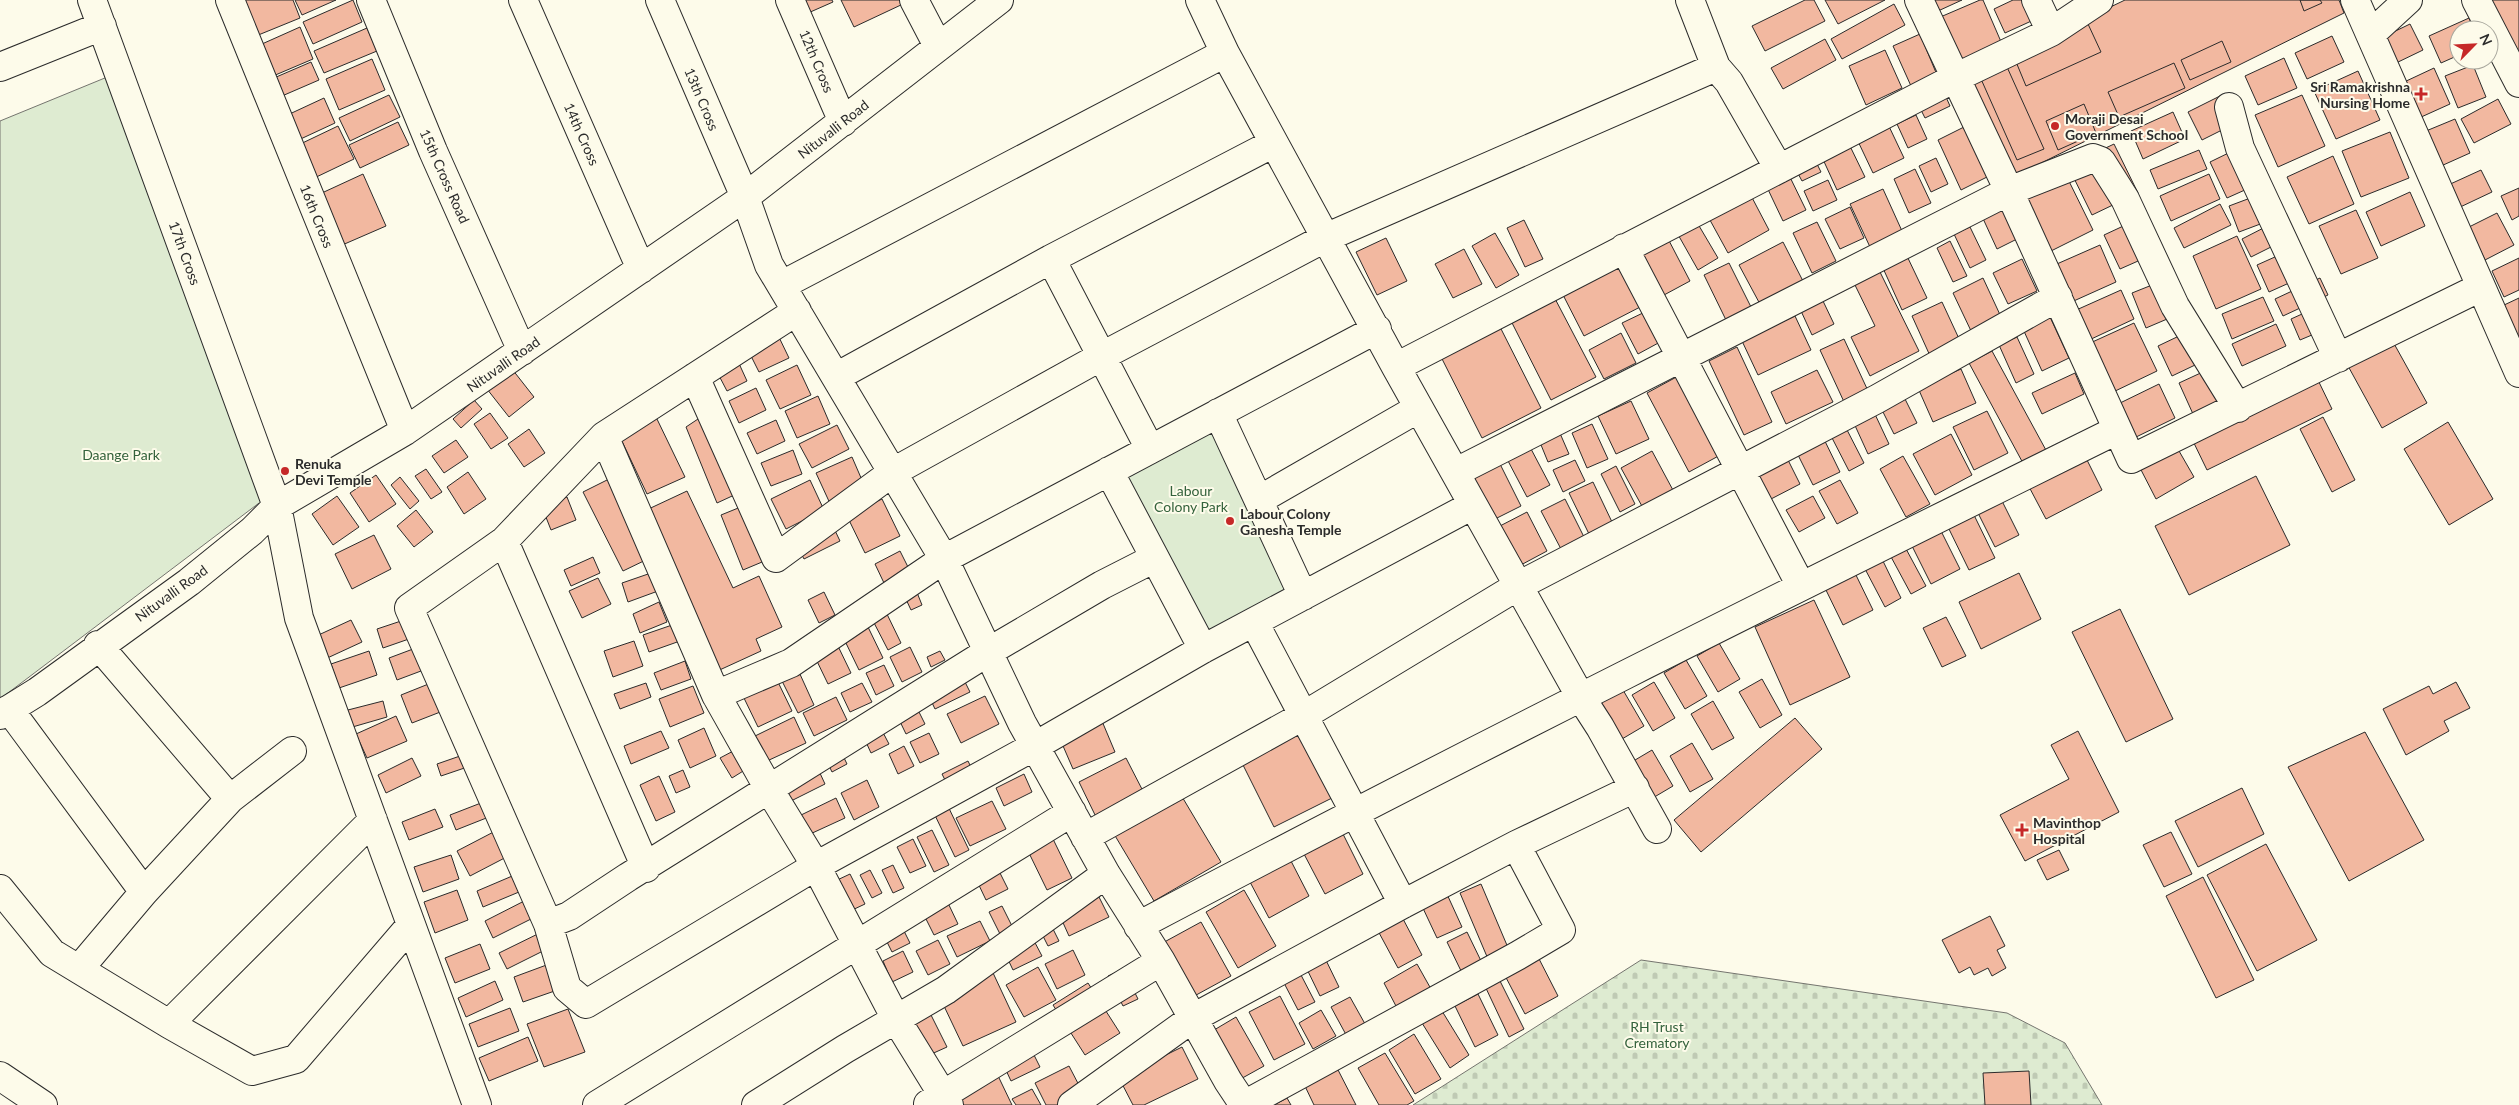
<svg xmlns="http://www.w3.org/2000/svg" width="2519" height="1105" font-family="Lato,sans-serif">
  <defs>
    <pattern id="cemetery-stones" width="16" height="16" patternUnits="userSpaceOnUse" patternTransform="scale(1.25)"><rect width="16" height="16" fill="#deebd1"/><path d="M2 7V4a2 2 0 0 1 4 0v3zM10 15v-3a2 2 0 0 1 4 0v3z" fill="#bfcab4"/></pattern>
  </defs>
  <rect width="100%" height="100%" fill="#fdfbea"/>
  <path fill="url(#cemetery-stones)" stroke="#74746e" d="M1641,960L2007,1013L2065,1043L2102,1105H1413Z"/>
  <path fill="#deebd1" stroke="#74746e" d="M117,73L263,500L0,699V121Z
    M1218,413L1303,596L1203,649L1109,471Z"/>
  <path fill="#f2b8a0" stroke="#2b2b2b" d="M236,0H293L300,18L251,38Z
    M295,0H336L302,15Z
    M353,0L362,22L313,44L303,22Z
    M791,0H832L833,2L799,17Z
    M841,0H901L903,4L854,27Z
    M1805,0H1814L1825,21L1765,51L1752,26Z
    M1825,0H1885L1838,24Z
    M1933,0H1962L1938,11Z
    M1980,0H1983L2002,44L1958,63L1938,18Z
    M2013,0H2043L2049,13L2005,33L1994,9Z
    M2125,0H2339L2344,13L2015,176L1969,75Z
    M2300,0H2320L2322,3L2304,11Z
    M2487,0H2519V52L2514,55Z
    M1894,4L1905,25L1842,59L1831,39Z
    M2469,18L2474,30H2459V55L2441,63L2429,36Z
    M2088,24L2101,52L2026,86L2014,57Z
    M2410,24L2423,50L2394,64L2381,38Z
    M300,27L313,59L266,79L253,48Z
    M367,28L377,51L324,73L314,51Z
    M1920,34L1937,75L1911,86L1893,46Z
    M2332,36L2344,62L2307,79L2295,53Z
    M1825,39L1836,60L1783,89L1771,68Z
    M2222,41L2231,62L2190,80L2181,60Z
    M1885,50L1902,88L1866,105L1849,66Z
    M2284,58L2297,88L2258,105L2245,76Z
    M372,59L385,90L339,110L326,79Z
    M311,62L319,80L275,99L267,81Z
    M2174,63L2185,88L2119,117L2108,92Z
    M2473,65L2486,97L2458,108L2445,76Z
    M2007,67L2044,149L2017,160L1981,79Z
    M2434,68L2450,104L2419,118L2402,83Z
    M2358,71L2380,120L2336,139L2314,91Z
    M1942,88L1950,106L1925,118L1916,100Z
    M389,95L400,117L350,141L339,118Z
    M2222,95L2236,123L2202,140L2188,112Z
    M2302,95L2325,146L2278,167L2255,115Z
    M324,98L335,123L292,143L281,118Z
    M2498,99L2511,124L2474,143L2461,119Z
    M2084,104L2096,133L2058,150L2046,121Z
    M2173,112L2185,139L2143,159L2131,131Z
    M1916,115L1927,139L1908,148L1897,124Z
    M2455,119L2470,153L2441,166L2426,131Z
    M1886,120L1904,158L1873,173L1855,135Z
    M398,122L409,145L360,168L349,145Z
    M338,126L354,159L308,181L292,148Z
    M1964,127L1987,177L1961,190L1938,140Z
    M2390,132L2409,178L2361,197L2342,151Z
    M1848,142L1865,177L1837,190L1821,155Z
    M2114,144L2138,193L2092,215L2068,166Z
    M2247,144L2265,181L2227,198L2210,162Z
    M2199,150L2207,169L2158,189L2150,170Z
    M1813,156L1821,172L1802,181L1794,166Z
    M2333,156L2354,204L2309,224L2287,177Z
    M1936,158L1948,184L1931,192L1919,166Z
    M2062,167L2093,230L2049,252L2018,188Z
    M1915,169L1931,203L1909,213L1894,179Z
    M2481,170L2492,192L2456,209L2446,186Z
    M1787,171L1806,210L1783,221L1764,181Z
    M363,174L386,226L333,249L311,198Z
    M2209,174L2220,199L2171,221L2160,196Z
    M1828,180L1837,200L1813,211L1804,191Z
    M1747,188L1769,230L1728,253L1705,211Z
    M2519,188V216L2512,220L2501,196Z
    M1883,189L1902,231L1870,247L1850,204Z
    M2269,191L2279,217L2239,232L2229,206Z
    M2410,192L2425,226L2381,246L2366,212Z
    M2001,201L2019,238L1997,249L1980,212Z
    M2220,204L2231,225L2184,248L2174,228Z
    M1850,207L1864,238L1840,249L1825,219Z
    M2356,210L2378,258L2341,274L2319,226Z
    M2497,213L2514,245L2485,260L2469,227Z
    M2147,215L2163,250L2120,269L2104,235Z
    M1695,219L1718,258L1698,270L1676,231Z
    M1524,220L1543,259L1525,267L1507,228Z
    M2279,220L2289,238L2251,257L2242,239Z
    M1817,222L1836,261L1812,273L1793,233Z
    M1970,227L1986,260L1970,268L1954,234Z
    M1495,233L1519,275L1496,288L1472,246Z
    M1665,233L1690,281L1664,295L1639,247Z
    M2237,236L2261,289L2216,309L2193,256Z
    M1386,238L1407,281L1377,295L1356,252Z
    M1950,241L1967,276L1953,282L1937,248Z
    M1783,242L1804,283L1761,306L1739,265Z
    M2100,245L2116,282L2067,304L2050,267Z
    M2295,248L2307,275L2269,292L2257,265Z
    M1464,249L1482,284L1453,298L1435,264Z
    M1906,254L1927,298L1902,310L1882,266Z
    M2519,258V290L2504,297L2492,271Z
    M1620,259L1644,305L1584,336L1560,289Z
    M2022,259L2037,291L2008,304L1993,273Z
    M1729,263L1751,307L1726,320L1704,275Z
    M1879,270L1919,351L1870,376L1851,337L1875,326L1854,283Z
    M2172,277L2186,311L2146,328L2132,293Z
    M1983,278L2002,319L1972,333L1953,293Z
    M2320,278L2328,295L2283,316L2275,299Z
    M2121,290L2134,319L2087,341L2074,311Z
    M1551,291L1596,377L1551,400L1507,313Z
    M2263,297L2274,321L2232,339L2222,314Z
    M2519,298V338H2518L2502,306Z
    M1823,301L1834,324L1812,335L1801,311Z
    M1942,302L1961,343L1931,358L1912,316Z
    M2322,305L2331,327L2300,340L2291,319Z
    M1647,311L1662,341L1638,354L1622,323Z
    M1795,316L1811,350L1758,375L1742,341Z
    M1495,317L1541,408L1482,438L1436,347Z
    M2050,317L2069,358L2042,371L2023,329Z
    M2134,323L2157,371L2111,393L2088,344Z
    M2276,324L2286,346L2242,366L2232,344Z
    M2200,326L2214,356L2172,376L2158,346Z
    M776,331L789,358L759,372L746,346Z
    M2387,331L2427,403L2382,428L2342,355Z
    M1621,333L1636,363L1604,379L1589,350Z
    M2017,337L2034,374L2016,383L1999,345Z
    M1844,339L1869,393L1845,404L1820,350Z
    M1737,347L1772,422L1744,435L1709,361Z
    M1992,351L2047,452L2024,465L1969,363Z
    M736,357L747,381L727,391L715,368Z
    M2220,364L2235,395L2193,414L2179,383Z
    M797,365L811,395L780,409L766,380Z
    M512,369L534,397L509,417L487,389Z
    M1961,369L1976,403L1933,422L1918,388Z
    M1817,370L1833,402L1786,424L1771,392Z
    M2075,373L2084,394L2042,414L2032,393Z
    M1682,374L1724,453L1689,472L1647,393Z
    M2316,376L2332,409L2207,470L2191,437Z
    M2159,384L2175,418L2132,439L2116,405Z
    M756,388L766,410L739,423L729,401Z
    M1901,391L1917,423L1894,434L1878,402Z
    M818,396L830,424L797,438L785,411Z
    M474,400L482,409L461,428L453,419Z
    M1631,401L1649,439L1616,454L1598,416Z
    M719,405L756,485L717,503L686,427Z
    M1873,410L1889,444L1868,454L1852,419Z
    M1987,411L2008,453L1974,470L1953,427Z
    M490,413L508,438L491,449L474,424Z
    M656,417L685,477L647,494L619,435Z
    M2323,417L2355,480L2332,492L2300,429Z
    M776,420L785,441L757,454L747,433Z
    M2448,422L2493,499L2449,525L2404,449Z
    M1592,424L1608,459L1587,468L1572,433Z
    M837,425L849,449L812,468L799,444Z
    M1845,426L1864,463L1849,471L1830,434Z
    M529,429L545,453L524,467L508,444Z
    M1559,431L1569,454L1548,462L1539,440Z
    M1820,431L1840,472L1813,485L1793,445Z
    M1951,434L1972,475L1935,495L1913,454Z
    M456,440L468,457L444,473L432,456Z
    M2175,444L2194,477L2156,499L2139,466Z
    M1530,447L1550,485L1527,497L1507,459Z
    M793,450L802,474L771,486L761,463Z
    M1783,450L1800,484L1771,499L1754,466Z
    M1652,451L1674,492L1643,508L1621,468Z
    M2084,454L2102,490L2046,519L2027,483Z
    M1903,456L1930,504L1906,517L1880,469Z
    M852,457L868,494L833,510L816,473Z
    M1497,458L1521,506L1493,520L1469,473Z
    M1575,460L1585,481L1563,492L1553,470Z
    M1616,466L1635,504L1620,512L1601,474Z
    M426,469L442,492L431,499L415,476Z
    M468,472L486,499L464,514L447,487Z
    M376,475L396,504L369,522L350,493Z
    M615,476L654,556L623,571L583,492Z
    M2256,476L2290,545L2189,595L2155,526Z
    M400,477L419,501L410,509L391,485Z
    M810,480L824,510L786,529L771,499Z
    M1840,480L1858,513L1837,524L1819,491Z
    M1593,482L1612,522L1589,534L1569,493Z
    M687,491L733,588L759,576L782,627L756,639L761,651L713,673L640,513Z
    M337,496L359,527L333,545L312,514Z
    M1813,496L1825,518L1799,532L1786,510Z
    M567,497L576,520L551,530L542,507Z
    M882,499L900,536L865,553L847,516Z
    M1565,499L1584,537L1561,549L1541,511Z
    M2002,501L2019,535L1995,547L1978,513Z
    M753,502L774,557L743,570L721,515Z
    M416,510L433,532L414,547L397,526Z
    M1527,512L1547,551L1519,566L1498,527Z
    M1973,513L1995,558L1969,570L1947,525Z
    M830,520L840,541L804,559L793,538Z
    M1939,527L1960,569L1931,584L1910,542Z
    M374,535L391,569L352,589L335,554Z
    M1905,547L1926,586L1911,594L1890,555Z
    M900,551L910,571L884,583L875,564Z
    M593,557L600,573L571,586L564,570Z
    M1882,559L1901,598L1885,607L1864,567Z
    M1854,571L1873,610L1843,625L1824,586Z
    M651,573L658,591L628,602L622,583Z
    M2019,573L2041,619L1981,649L1959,602Z
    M598,578L611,604L582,618L569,591Z
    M916,590L922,605L911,610L904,595Z
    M824,592L835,615L819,623L808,600Z
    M1814,600L1850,677L1790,705L1755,627Z
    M659,602L667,622L640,633L633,614Z
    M2120,609L2173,719L2126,742L2072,632Z
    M885,610L901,643L888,650L871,617Z
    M422,614L429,632L383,648L377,629Z
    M1946,617L1966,656L1942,667L1923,628Z
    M351,620L362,642L323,660L312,638Z
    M675,624L680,641L649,652L643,635Z
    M868,627L883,658L859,670L844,639Z
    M634,641L643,666L613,677L604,651Z
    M836,642L851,673L828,684L813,653Z
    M429,643L437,665L397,680L389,658Z
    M1719,643L1740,679L1718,692L1697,656Z
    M910,647L922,672L902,682L890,657Z
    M369,651L377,675L339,688L331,664Z
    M940,651L945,660L931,667L927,657Z
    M1686,660L1707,696L1685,709L1664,673Z
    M685,661L691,679L661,690L654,673Z
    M884,665L894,686L876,695L866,673Z
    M799,672L814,705L798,713L782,681Z
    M961,674L970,692L935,709L926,690Z
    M1762,679L1782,715L1760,728L1739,692Z
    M777,680L792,711L758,727L743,696Z
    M436,681L448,709L412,723L401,695Z
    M1654,682L1675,718L1653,731L1632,695Z
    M2456,682L2470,708L2444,721L2449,731L2406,755L2383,709L2429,686L2433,694Z
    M646,683L651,697L620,709L614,694Z
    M862,683L872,702L850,712L841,693Z
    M693,686L704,713L670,727L659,699Z
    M1623,690L1644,726L1622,739L1601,702Z
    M911,696L925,724L906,734L892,705Z
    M985,696L999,724L961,743L947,714Z
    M836,697L847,720L814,736L803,713Z
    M383,701L387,717L349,728L344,711Z
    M1713,701L1734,738L1712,750L1691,714Z
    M1099,714L1115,752L1073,769L1057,732Z
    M396,716L407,741L367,758L356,734Z
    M794,717L806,743L767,761L755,736Z
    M1795,718L1822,749L1701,852L1674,820Z
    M877,721L889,744L871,753L860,729Z
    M1300,725L1336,796L1274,827L1238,755Z
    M704,728L716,756L690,768L678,740Z
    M661,731L669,748L631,764L624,746Z
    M2078,731L2119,812L2025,861L2000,815L2069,779L2051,745Z
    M2365,732L2424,840L2349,881L2288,767Z
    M929,733L939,754L920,763L910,742Z
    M836,741L847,764L832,772L821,749Z
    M1692,743L1713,779L1690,792L1670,756Z
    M904,746L914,766L898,774L889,754Z
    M483,748L488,760L441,776L437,764Z
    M737,749L748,768L732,778L720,758Z
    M1652,750L1673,786L1651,799L1630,763Z
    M412,758L421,776L386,793L378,775Z
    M813,758L825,784L787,803L774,776Z
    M1126,758L1145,795L1097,819L1079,782Z
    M968,761L981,788L955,800L942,774Z
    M683,770L690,787L676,793L669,776Z
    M1024,774L1032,792L1004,806L996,788Z
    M659,776L675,812L656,821L640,785Z
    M867,780L879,807L854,820L841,793Z
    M2242,788L2264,834L2198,867L2175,821Z
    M1181,795L1221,862L1154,901L1114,834Z
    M499,796L504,811L456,830L450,815Z
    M836,798L845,818L808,835L799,816Z
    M945,800L969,850L955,857L931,807Z
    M992,801L1006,829L970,846L956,818Z
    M435,809L443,827L409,840L402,822Z
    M505,826L518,851L470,876L457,851Z
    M932,830L949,865L934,872L917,837Z
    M2171,832L2192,874L2164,887L2143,845Z
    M1343,834L1363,874L1325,894L1304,854Z
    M913,839L926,866L910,873L897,847Z
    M1053,839L1072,878L1047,890L1028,851Z
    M2266,844L2317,940L2257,971L2207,875Z
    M2059,850L2069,870L2047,880L2037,860Z
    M451,855L459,879L423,892L414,867Z
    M1291,861L1309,896L1269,918L1250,882Z
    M893,865L904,888L893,893L882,870Z
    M998,869L1008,889L986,900L976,879Z
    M870,870L882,893L872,898L860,875Z
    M524,871L531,887L483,907L477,891Z
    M850,874L865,904L848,912L833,882Z
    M2203,877L2254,980L2216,998L2166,896Z
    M1481,884L1509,950L1488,959L1460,893Z
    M457,890L468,920L435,933L424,902Z
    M1244,890L1276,946L1238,968L1206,912Z
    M1446,892L1462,927L1437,938L1421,904Z
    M534,896L543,913L493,938L485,921Z
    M1099,897L1109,917L1069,936L1060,916Z
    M948,903L958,924L934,935L924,915Z
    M1002,906L1013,928L1000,934L989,912Z
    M1990,916L2005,946L1997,950L2006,968L1992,976L1988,968L1974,975L1970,967L1959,973L1942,940Z
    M1402,917L1422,955L1398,968L1377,929Z
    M980,921L990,941L957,957L947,936Z
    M1201,922L1231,976L1187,1000L1157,946Z
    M1050,923L1059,941L1048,946L1039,928Z
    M552,927L559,943L507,969L499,953Z
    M903,929L910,943L892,952L885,938Z
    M1467,932L1483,965L1463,975L1447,942Z
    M1032,937L1042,956L1013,970L1004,951Z
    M938,940L950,964L928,975L916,951Z
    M480,944L490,969L455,983L445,958Z
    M1073,950L1085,975L1057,989L1045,964Z
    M903,951L913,972L892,982L883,961Z
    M1535,951L1558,996L1525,1014L1501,968Z
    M1322,952L1339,987L1320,996L1303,961Z
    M560,960L569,986L523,1002L514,977Z
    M987,960L1016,1022L963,1046L934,985Z
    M1417,964L1431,989L1397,1008L1384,983Z
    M1038,967L1056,1000L1024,1017L1006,985Z
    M1123,969L1138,999L1123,1006L1108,976Z
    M1301,975L1315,1002L1298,1010L1284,983Z
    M1498,977L1524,1029L1509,1037L1484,984Z
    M495,981L503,1000L466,1017L458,998Z
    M1088,983L1120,1033L1085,1055L1053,1005Z
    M1478,994L1498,1035L1475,1047L1455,1006Z
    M1280,996L1305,1044L1274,1060L1249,1012Z
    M1350,997L1369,1031L1350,1042L1331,1007Z
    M923,999L947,1047L927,1056L904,1008Z
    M510,1008L519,1031L478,1047L469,1024Z
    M568,1009L585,1052L544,1067L527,1024Z
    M1321,1010L1336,1036L1313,1049L1299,1023Z
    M1442,1011L1469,1055L1450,1068L1422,1023Z
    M1236,1017L1264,1066L1237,1081L1209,1033Z
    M1414,1034L1441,1079L1415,1094L1389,1050Z
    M528,1037L538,1061L489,1081L479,1058Z
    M1026,1039L1040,1067L1011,1081L998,1053Z
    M1182,1047L1198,1079L1144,1105H1133L1119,1078Z
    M1385,1053L1414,1101L1407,1105H1379L1358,1068Z
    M989,1057L1012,1105H953Z
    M1069,1066L1083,1093L1060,1105H1046L1035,1083Z
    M1336,1066L1356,1105H1314L1303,1082Z
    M2029,1071L2031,1105H1985L1983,1073Z
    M1032,1089L1041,1105H1016L1012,1099Z
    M1287,1098L1291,1105H1274Z"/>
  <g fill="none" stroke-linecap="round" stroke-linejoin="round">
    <defs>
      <path id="minor" d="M92,0L277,506L299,618L477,1105
        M230,0L405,431
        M371,0L433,151L522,351
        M523,0L641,269
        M660,0L745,197L769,265L944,559L1022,723L1106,874L1161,961L1228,1081L1244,1105
        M790,0L843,122
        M914,0L938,46
        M1200,0L1225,53L1396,367L1580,696L1600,727L1657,829
        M1690,0L1716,67L1729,82L1779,169
        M1919,0L2009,191L2131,459L2481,287
        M2036,0L2051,32
        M2355,0L2519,373
        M2476,0L2519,83
        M2371,34L2408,0
        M0,67L102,26
        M2229,107L2240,148L2338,358
        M1624,248L1801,586
        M1051,259L1150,449
        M782,285L1225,53
        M797,311L604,436L716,695L769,789L816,866L896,1019L949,1105
        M1396,367L1955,78L2051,32L2099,0
        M695,377L776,558L893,472L1102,356L1325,238L1716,67
        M836,377L1051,259L1274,143
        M1218,413L1303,596
        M604,436L504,541L409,608L548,924L567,988L586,1004L816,866L1035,746L1203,649L1473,505
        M1109,471L1203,649
        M1456,472L2009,191L2093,158L2101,161L2125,199L2175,306L2238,408
        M1259,500L1419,408
        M504,541L646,868
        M1254,622L1403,904
        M98,645L230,799
        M716,695L791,663L944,559L1377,329
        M9,709L144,892
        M0,715L37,692L189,582L252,531L277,506L405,431L745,197L999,0
        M1085,837L1303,716L1518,586L1877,399L2058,297
        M0,889L52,953L169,1024L252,1071L296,1059L411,925
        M548,924L569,916L628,877L988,652L1102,585L1155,558
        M1138,926C1461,755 1789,592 2117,430
        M79,969L144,892L230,799L292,751
        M169,1024L373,820
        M0,1076L43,1105
        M928,1104L1161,961
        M597,1105L1072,812
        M756,1105L845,1049L946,990L1106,874
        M1072,1105L1193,1018L1403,904L1516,845L1635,788
        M1244,1105L1517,956L1561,930L1516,845"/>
    </defs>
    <use href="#minor" stroke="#2b2b2b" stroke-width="30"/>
    <use href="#minor" stroke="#fdfbea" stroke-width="28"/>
  </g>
  <g fill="#c62828" stroke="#fdfbea" stroke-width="2">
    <path d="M2418.5 86.5h5v5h5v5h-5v5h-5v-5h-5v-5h5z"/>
    <circle cx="2055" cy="126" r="5"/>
    <circle cx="285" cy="471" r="5"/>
    <circle cx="1230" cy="521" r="5"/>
    <path d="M2019.5 822.5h5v5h5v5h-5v5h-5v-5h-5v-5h5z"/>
  </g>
  <g text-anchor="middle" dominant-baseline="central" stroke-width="4" stroke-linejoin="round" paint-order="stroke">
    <g font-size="14" fill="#2b2b2b" stroke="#fdfbea">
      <text transform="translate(817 61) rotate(67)">12th Cross</text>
      <text transform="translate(702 99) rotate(67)">13th Cross</text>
      <text transform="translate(833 129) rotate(-38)">Nituvalli Road</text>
      <text transform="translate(582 134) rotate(66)">14th Cross</text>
      <text transform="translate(445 176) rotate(66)">15th Cross Road</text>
      <text transform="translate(317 216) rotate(68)">16th Cross</text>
      <text transform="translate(185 253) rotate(70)">17th Cross</text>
      <text transform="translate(503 364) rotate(-35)">Nituvalli Road</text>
      <text transform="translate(171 593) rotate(-36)">Nituvalli Road</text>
    </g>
    <g font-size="14" font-weight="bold" fill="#2b2b2b" stroke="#fdfbea" text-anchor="start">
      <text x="2410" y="86" text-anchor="end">Sri Ramakrishna<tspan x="2410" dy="16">Nursing Home</tspan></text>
      <text x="2065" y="118">Moraji Desai<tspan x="2065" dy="16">Government School</tspan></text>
      <text x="295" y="463">Renuka<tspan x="295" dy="16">Devi Temple</tspan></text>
      <text x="1240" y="513">Labour Colony<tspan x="1240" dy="16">Ganesha Temple</tspan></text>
      <text x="2033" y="822">Mavinthop<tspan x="2033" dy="16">Hospital</tspan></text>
    </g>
    <g font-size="14" fill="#34623c" stroke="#fdfbea">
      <text x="121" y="454">Daange Park</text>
      <text x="1191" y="490">Labour<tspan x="1191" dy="16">Colony Park</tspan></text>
      <text x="1657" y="1026">RH Trust<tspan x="1657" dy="16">Crematory</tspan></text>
    </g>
  </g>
  <g transform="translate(2474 45) rotate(66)"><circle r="24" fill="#fdfbea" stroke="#a9a89e"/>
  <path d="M0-4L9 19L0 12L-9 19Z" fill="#c62828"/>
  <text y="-8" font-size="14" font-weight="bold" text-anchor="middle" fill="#2b2b2b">N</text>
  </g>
</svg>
